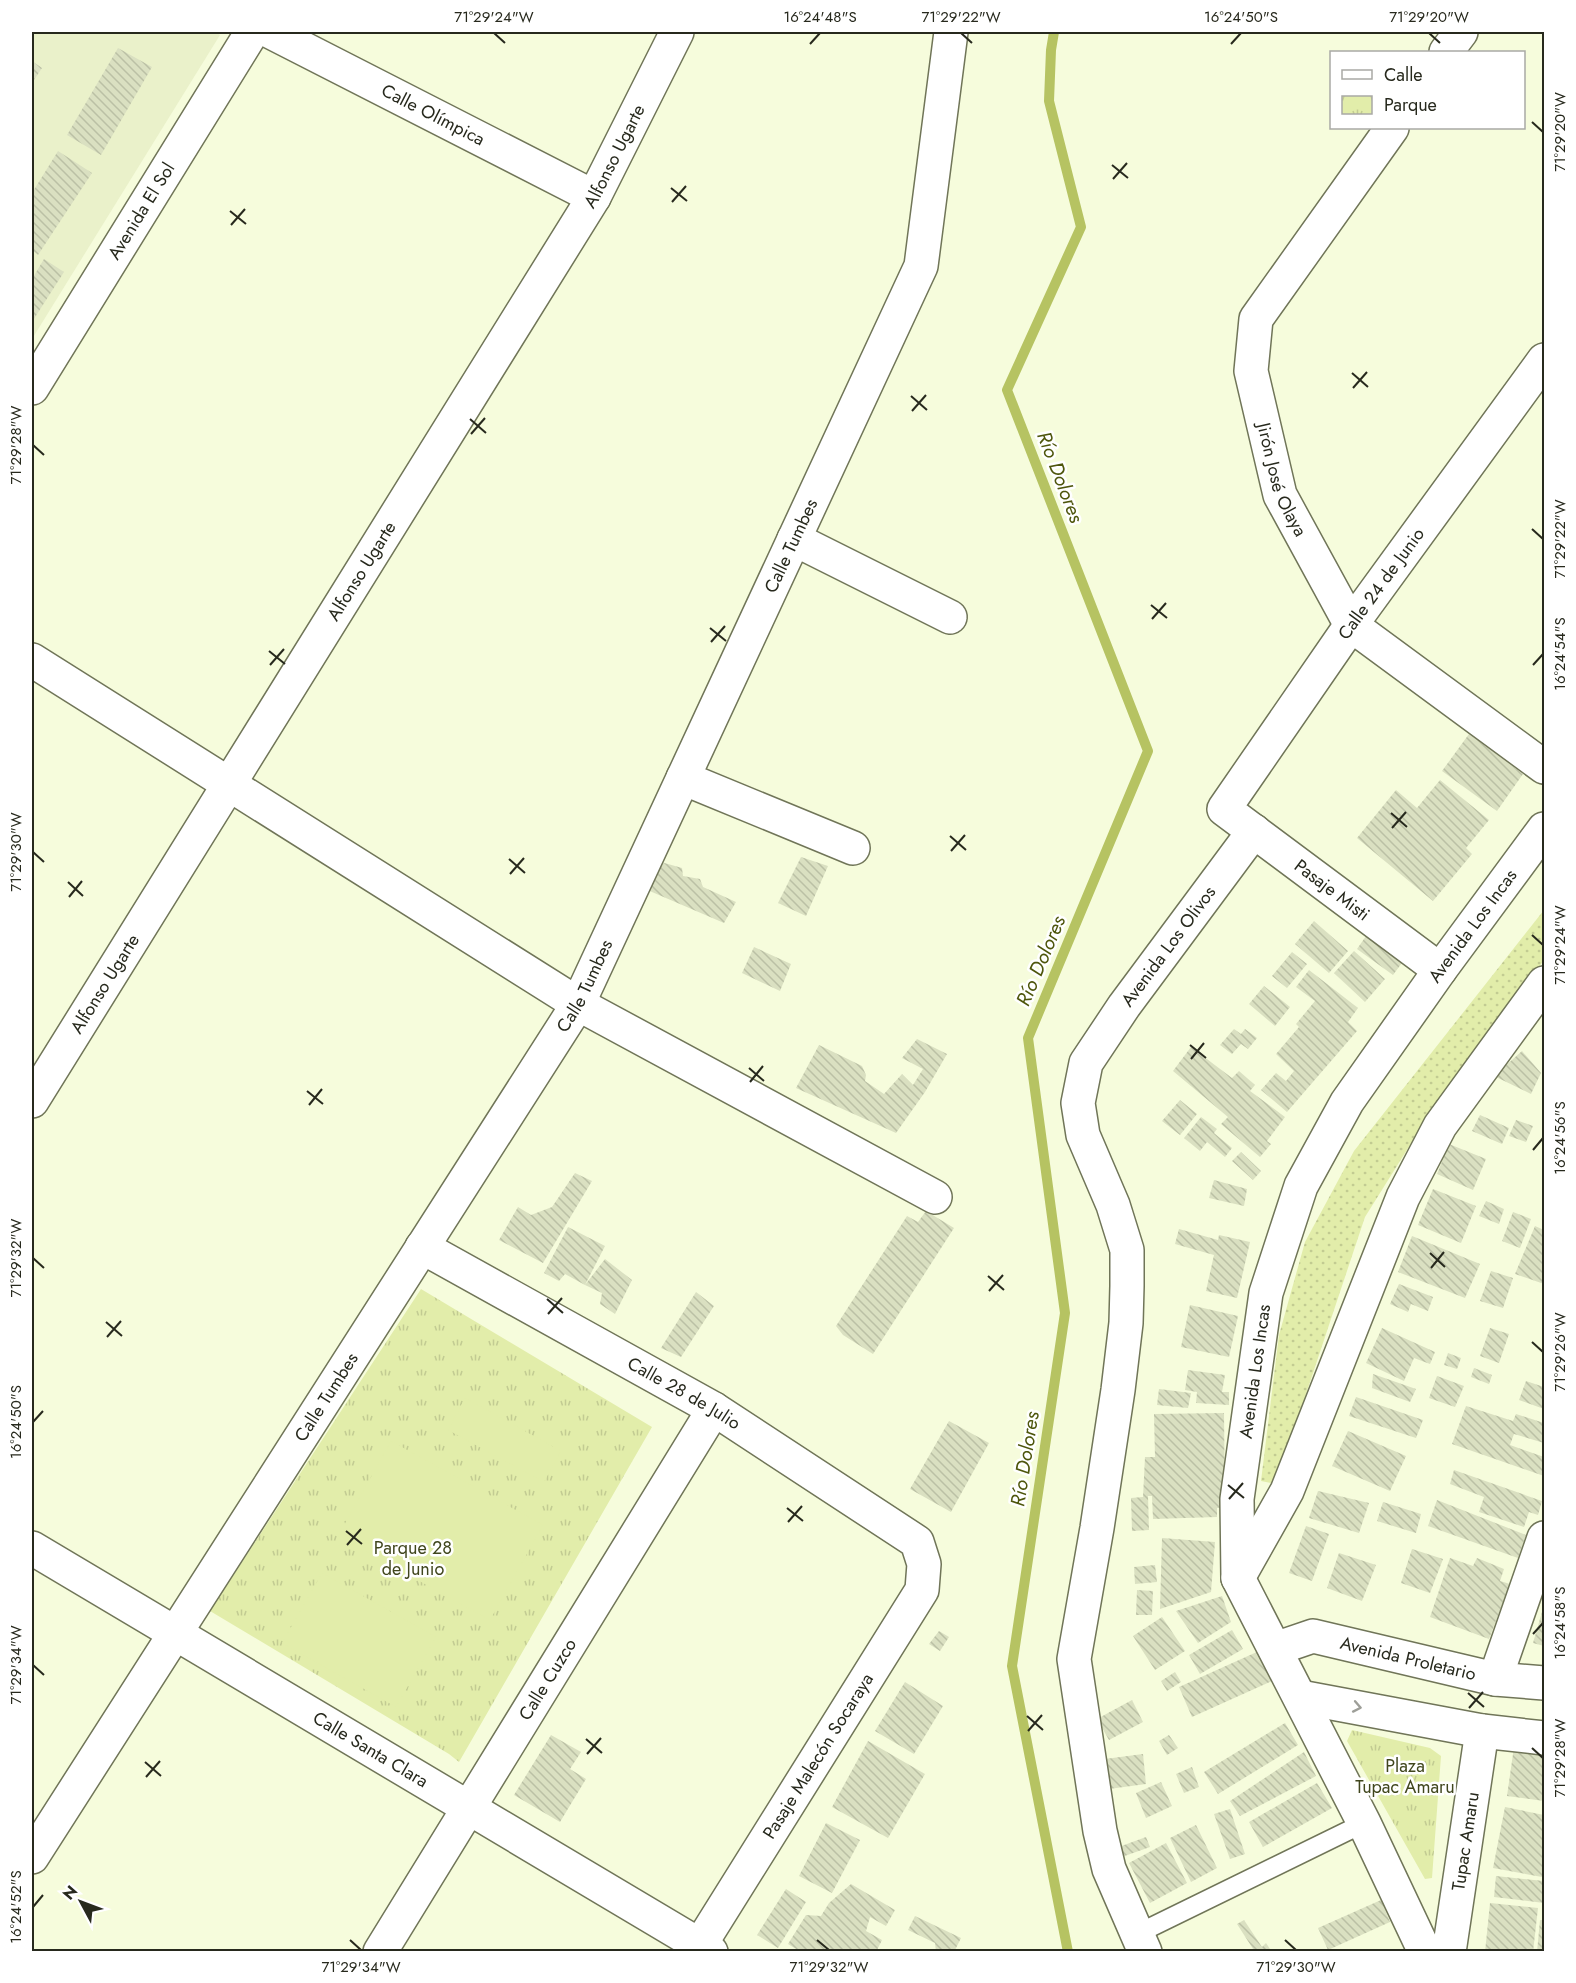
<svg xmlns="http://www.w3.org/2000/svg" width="1576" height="1983" font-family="Jost,sans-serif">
  <defs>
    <pattern id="grass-dots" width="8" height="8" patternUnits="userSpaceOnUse" patternTransform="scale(1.5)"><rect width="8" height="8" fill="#e2edaa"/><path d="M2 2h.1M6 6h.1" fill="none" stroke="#c2cb92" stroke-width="1.8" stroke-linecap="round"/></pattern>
    <pattern id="park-tufts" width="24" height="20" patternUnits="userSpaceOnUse" patternTransform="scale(1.5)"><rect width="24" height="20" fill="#e2edaa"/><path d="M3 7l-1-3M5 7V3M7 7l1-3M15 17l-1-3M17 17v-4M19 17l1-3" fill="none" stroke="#c2cb92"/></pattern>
    <pattern id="building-back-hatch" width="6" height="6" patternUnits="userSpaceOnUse" patternTransform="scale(1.5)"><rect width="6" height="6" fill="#dae0c1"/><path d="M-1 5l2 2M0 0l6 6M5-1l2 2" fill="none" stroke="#bbc0a5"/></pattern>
  </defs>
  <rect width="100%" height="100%" fill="#f6fcdc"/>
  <path fill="#eaf1ca" d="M32,32H215L220,35L32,339Z"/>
  <path fill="url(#grass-dots)" d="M1544,910V960L1420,1129L1365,1217L1276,1484L1261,1481L1279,1335L1305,1242L1354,1151Z"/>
  <path fill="url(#park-tufts)" d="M421,1289L652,1427L459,1762L449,1754L210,1611Z
    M1352,1730L1430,1748L1441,1756L1432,1878L1425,1879L1347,1741Z"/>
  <path fill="#e2edaa" d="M465,1398L561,1451L544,1482L448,1430Z
    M391,1441L543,1525L490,1620L338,1536Z
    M322,1573L436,1637L396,1707L282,1643Z"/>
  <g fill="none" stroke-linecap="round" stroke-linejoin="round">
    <path stroke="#b6c362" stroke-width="10" d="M1054,32L1051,50L1049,101L1081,227L1007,390L1148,751L1028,1038L1065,1313L1012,1666L1068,1952"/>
  </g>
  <path fill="url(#building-back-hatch)" d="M118,48L152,67L101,155L67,135Z
    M32,61L42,68L32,83Z
    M58,151L92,173L38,255L32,250V193Z
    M44,259L64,272L32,322V279Z
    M1469,734L1523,774L1497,811L1442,771Z
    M1440,780L1489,820L1466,848L1472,854L1433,901L1357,838L1396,790L1417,808Z
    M801,857L828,866L806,916L778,903Z
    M661,862L682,868L683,876L700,879L703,887L736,902L724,923L645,889Z
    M1314,921L1348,951L1329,973L1295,944Z
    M1373,926L1410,952L1393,975L1357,949Z
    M754,947L791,964L780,991L742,973Z
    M1354,951L1385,979L1365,1002L1334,973Z
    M1292,952L1307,964L1287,988L1272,976Z
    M1309,970L1358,1008L1348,1022L1357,1031L1287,1112L1261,1090L1276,1073L1286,1081L1294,1071L1276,1054L1299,1027L1296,1024L1315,1001L1296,987Z
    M1264,986L1290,1007L1275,1026L1249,1004Z
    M1234,1029L1241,1034L1245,1029L1257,1038L1248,1049L1241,1044L1232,1054L1220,1045Z
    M917,1039L947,1054L925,1092L896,1133L796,1088L819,1045L862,1066L866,1075L865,1081L884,1094L902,1074L913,1085L923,1069L902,1058Z
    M1191,1047L1232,1078L1239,1071L1255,1085L1250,1091L1285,1117L1267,1141L1271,1144L1260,1157L1221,1124L1228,1117L1173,1071Z
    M1522,1051L1541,1073L1531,1094L1494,1076Z
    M1180,1100L1197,1114L1180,1135L1162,1121Z
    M1480,1115L1509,1128L1502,1144L1472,1131Z
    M1201,1117L1217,1129L1214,1133L1232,1148L1225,1157L1207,1142L1200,1151L1184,1138Z
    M1516,1120L1533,1126L1526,1142L1509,1136Z
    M1449,1144L1486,1159L1473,1190L1437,1174Z
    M1241,1152L1261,1171L1253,1180L1232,1161Z
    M575,1173L592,1181L543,1263L499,1240L518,1207L531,1215L552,1207Z
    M1214,1180L1247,1189L1244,1206L1209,1198Z
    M1433,1189L1476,1206L1461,1243L1418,1225Z
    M1486,1201L1504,1209L1499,1224L1479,1216Z
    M926,1211L954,1228L873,1354L843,1335L836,1326L907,1216L918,1222Z
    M1513,1212L1531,1219L1520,1248L1502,1241Z
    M1535,1226L1544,1230V1284L1515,1274Z
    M568,1227L605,1246L585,1285L605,1259L632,1280L615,1314L600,1304L602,1293L585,1285L565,1274L559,1281L544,1273Z
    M1179,1229L1218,1240L1219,1235L1250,1242L1237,1298L1206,1291L1214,1255L1175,1244Z
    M1412,1236L1480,1264L1465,1298L1398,1272Z
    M1491,1271L1513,1278L1503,1308L1480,1301Z
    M1399,1284L1433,1297L1428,1311L1411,1304L1408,1312L1390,1304Z
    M696,1292L714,1306L681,1357L661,1348Z
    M1190,1305L1238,1316L1229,1357L1181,1347Z
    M1382,1328L1435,1352L1430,1364L1414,1358L1404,1381L1366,1363Z
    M1490,1328L1509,1334L1499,1363L1480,1356Z
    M1448,1353L1461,1358L1457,1369L1444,1365Z
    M1474,1368L1492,1375L1489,1384L1471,1377Z
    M1188,1370L1225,1375L1222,1392H1229V1405L1196,1403L1197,1392L1185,1390Z
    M1373,1374L1416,1389L1410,1402L1372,1388Z
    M1437,1376L1464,1386L1455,1407L1429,1398Z
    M1526,1381L1544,1387V1409L1519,1400Z
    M1159,1389L1191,1393L1188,1408L1157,1405Z
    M1356,1397L1423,1420L1416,1438L1349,1416Z
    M1466,1406L1513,1421L1516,1414L1544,1423V1443L1514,1434L1510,1445L1544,1457V1476L1452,1444Z
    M1224,1413L1225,1508H1217V1517L1153,1519L1152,1496H1148L1149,1530L1132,1531L1131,1498L1143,1497L1145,1457H1155L1154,1414Z
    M949,1421L989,1443L951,1512L910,1489Z
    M1348,1431L1406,1456L1390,1491L1332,1466Z
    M1454,1470L1542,1501L1538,1515L1529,1512L1524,1527L1479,1512L1484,1497L1450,1484Z
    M1318,1491L1369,1503L1359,1533L1309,1518Z
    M1437,1500L1526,1535L1518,1558L1428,1526Z
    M1383,1502L1421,1514L1416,1533L1377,1521Z
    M1306,1526L1329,1534L1312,1581L1289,1573Z
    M1162,1538L1215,1542L1211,1592L1160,1609Z
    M1412,1549L1443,1559L1430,1593L1401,1583Z
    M1339,1553L1376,1565L1362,1601L1327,1588Z
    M1450,1558L1473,1566L1477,1558L1504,1569L1500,1581L1510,1584L1489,1639L1430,1617Z
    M1155,1565L1157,1582L1135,1584L1134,1567Z
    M1137,1590L1153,1591L1152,1615H1136Z
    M1222,1596L1231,1622L1198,1643L1176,1611Z
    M1544,1605V1646L1533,1643Z
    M1162,1617L1185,1651L1155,1670L1133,1636Z
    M1232,1630L1243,1649L1200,1674L1189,1655Z
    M939,1631L949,1637L940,1651L929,1644Z
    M1259,1651L1272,1681L1192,1717L1179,1687Z
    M1175,1672L1181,1682L1167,1691L1161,1681Z
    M905,1682L943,1706L914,1754L875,1731Z
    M1132,1700L1143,1722L1109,1740L1097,1719Z
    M1285,1723L1298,1745L1218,1794L1204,1772Z
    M551,1735L581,1752L570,1769L586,1779L560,1822L514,1795Z
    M1169,1735L1178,1748L1167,1755L1159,1741Z
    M868,1741L925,1774L888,1838L832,1807Z
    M1514,1747L1544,1751V1801L1507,1796Z
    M1304,1752L1316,1776L1240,1816L1230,1801Z
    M1143,1754L1146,1784L1109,1789L1105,1759Z
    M1192,1767L1199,1787L1184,1793L1176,1774Z
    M1161,1782L1172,1806L1146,1818L1136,1793Z
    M1317,1783L1332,1808L1263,1847L1249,1822Z
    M1505,1807L1544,1815V1866L1542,1877L1493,1868Z
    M1230,1809L1245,1854L1230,1859L1214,1814Z
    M826,1823L860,1840L832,1893L799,1876Z
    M1196,1825L1217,1868L1191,1882L1170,1838Z
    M1146,1837L1150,1847L1119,1858L1116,1848Z
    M1166,1843L1187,1883L1150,1903L1129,1863Z
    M1496,1876L1544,1881V1903L1494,1897Z
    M851,1884L895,1910L886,1926L870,1917L866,1931L882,1940L876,1952H801L788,1944L806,1915L821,1916L829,1903Z
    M786,1889L806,1902L778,1948L757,1935Z
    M1381,1900L1390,1922L1328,1950L1318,1928Z
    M1490,1903L1538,1908L1533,1952H1485Z
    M915,1916L961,1938L954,1952H936L935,1943L908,1930Z
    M1244,1920L1262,1947L1266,1943L1272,1952H1255L1237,1924Z
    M1540,1920L1544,1921V1952H1537Z"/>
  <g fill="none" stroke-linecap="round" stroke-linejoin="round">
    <defs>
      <path id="service" d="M1137,1934L1364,1823"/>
      <g id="minor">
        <path id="s1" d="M271,32L594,197"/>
        <path d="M1446,52L1461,32"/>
        <path id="s2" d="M1392,128L1256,319L1251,371L1280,495L1351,625L1544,767"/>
        <path d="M794,539L950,617"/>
        <path d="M32,660L578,1004L935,1197"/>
        <path d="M683,778L853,848"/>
        <path id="s3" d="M1440,970L1224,809L1351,625L1544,360"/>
        <path id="s4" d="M32,1101L594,197L677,32"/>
        <path id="s5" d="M422,1247L714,1409L917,1542L924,1564L922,1590L700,1945"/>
        <path id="s6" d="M32,1548L711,1952"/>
        <path d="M1238,1578L1287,1491L1403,1197L1440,1126L1544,983"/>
        <path d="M1495,1679L1544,1538"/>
        <path id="s7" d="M32,1857L578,1004L921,266L951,32"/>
        <path id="s8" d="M380,1952L714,1409"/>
        <path id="s9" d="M1145,1952L1109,1869L1100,1831L1074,1659L1097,1528L1118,1390L1126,1323L1127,1286V1250L1113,1205L1083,1135L1078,1103L1086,1063L1124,1006L1254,831"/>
      </g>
      <g id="tertiary">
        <path id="s10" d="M32,388L252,32"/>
        <path id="s11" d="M1275,1649L1313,1636L1495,1679L1544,1683"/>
        <path d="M1300,1697L1482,1731L1544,1738"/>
        <path id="s12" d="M1449,1952L1482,1731"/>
      </g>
      <g id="secondary">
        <path id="s13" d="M1425,1952L1364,1823L1238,1578L1237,1499L1266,1293L1301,1186L1347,1102L1440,970L1544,829"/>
      </g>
    </defs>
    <use href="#service" stroke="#707558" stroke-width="21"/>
    <use href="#minor" stroke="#707558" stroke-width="36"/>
    <use href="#tertiary" stroke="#707558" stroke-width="36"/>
    <use href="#secondary" stroke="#707558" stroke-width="36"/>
    <use href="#service" stroke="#fff" stroke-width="18"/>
    <use href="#minor" stroke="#fff" stroke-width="33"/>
    <use href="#tertiary" stroke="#fff" stroke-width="33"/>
    <use href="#secondary" stroke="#fff" stroke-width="33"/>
  </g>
  <defs><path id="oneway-chevron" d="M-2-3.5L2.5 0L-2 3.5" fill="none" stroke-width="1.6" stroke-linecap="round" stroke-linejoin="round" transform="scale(1.5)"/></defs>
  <use stroke="#9e9f99" href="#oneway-chevron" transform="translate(1357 1707) rotate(11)"/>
  <path fill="none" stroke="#27291d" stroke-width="2" d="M494,33L505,43M961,33L972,43M1429,33L1440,43M810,44L820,33M1231,44L1241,33M1532,122L1543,132M1112,165L1128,178M1113,179L1127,163M671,188L687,201M672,202L686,186M230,211L246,224M231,225L245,209M1352,373L1368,387M1353,388L1367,372M911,396L927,410M912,411L926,395M470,419L486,433M471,434L485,418M33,445L44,455M1532,529L1543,539M1151,605L1167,618M1152,619L1166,603M710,628L726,641M711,642L725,626M269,651L285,664M270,665L284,649M1533,665L1543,654M1391,813L1407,827M1392,828L1406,812M950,836L966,850M951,851L965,835M33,852L44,862M509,859L525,873M510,874L524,858M68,882L83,896M69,897L82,881M1532,935L1543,945M1190,1045L1206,1058M1191,1059L1204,1043M749,1068L764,1081M750,1082L763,1066M307,1091L323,1104M309,1105L322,1089M1533,1150L1543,1138M1430,1253L1445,1267M33,1258L44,1268M1431,1268L1444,1252M988,1276L1004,1290M989,1291L1003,1275M547,1299L563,1313M548,1314L562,1298M106,1322L122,1336M107,1337L121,1321M1532,1342L1543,1352M33,1422L43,1411M1228,1485L1244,1498M1229,1499L1243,1483M787,1508L803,1521M788,1522L802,1506M346,1531L362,1544M347,1545L361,1529M1533,1634L1543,1623M33,1665L44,1675M1468,1693L1484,1707M1469,1708L1483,1692M1027,1716L1043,1730M1028,1731L1042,1715M586,1739L602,1753M1532,1748L1543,1758M587,1754L601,1738M145,1762L161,1776M146,1777L160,1761M33,1907L43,1895M350,1940L361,1950M817,1940L829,1950M1285,1940L1296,1950"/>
  <g text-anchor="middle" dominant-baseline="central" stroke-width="5" stroke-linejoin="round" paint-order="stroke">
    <g font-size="18" fill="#27291d" stroke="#fff">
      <text stroke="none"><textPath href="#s1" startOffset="182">Calle Olímpica</textPath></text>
      <text stroke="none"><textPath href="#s4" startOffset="1110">Alfonso Ugarte</textPath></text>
      <text stroke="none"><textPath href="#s10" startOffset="208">Avenida El Sol</textPath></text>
      <text stroke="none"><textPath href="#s2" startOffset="400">Jirón José Olaya</textPath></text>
      <text stroke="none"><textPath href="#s7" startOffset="1518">Calle Tumbes</textPath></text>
      <text stroke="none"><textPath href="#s4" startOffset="624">Alfonso Ugarte</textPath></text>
      <text stroke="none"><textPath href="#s3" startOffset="544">Calle 24 de Junio</textPath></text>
      <text transform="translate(1332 890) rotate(37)">Pasaje Misti</text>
      <text stroke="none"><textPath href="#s13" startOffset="1130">Avenida Los Incas</textPath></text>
      <text stroke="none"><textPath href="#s9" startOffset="1056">Avenida Los Olivos</textPath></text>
      <text stroke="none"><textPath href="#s4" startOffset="138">Alfonso Ugarte</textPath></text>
      <text stroke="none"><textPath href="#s7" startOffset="1032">Calle Tumbes</textPath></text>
      <text stroke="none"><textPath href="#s13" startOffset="626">Avenida Los Incas</textPath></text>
      <text stroke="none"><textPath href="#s5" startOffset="300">Calle 28 de Julio</textPath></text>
      <text stroke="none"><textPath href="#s7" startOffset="546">Calle Tumbes</textPath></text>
      <text stroke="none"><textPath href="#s11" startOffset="138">Avenida Proletario</textPath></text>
      <text stroke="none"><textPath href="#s8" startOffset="320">Calle Cuzco</textPath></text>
      <text stroke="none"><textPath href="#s6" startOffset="394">Calle Santa Clara</textPath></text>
      <text transform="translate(818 1756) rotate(-58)">Pasaje Malecón Socaraya</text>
      <text stroke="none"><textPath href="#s12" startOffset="112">Tupac Amaru</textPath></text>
    </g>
    <g font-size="18" fill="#40461d" stroke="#fff">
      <text x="413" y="1548">Parque 28<tspan x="413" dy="21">de Junio</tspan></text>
      <text x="1405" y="1766">Plaza<tspan x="1405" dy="21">Tupac Amaru</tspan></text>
    </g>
    <g font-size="20" font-style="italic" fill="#4e560c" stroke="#fff">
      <text transform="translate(1060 477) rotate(69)">Río Dolores</text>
      <text transform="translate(1041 961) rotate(-67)">Río Dolores</text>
      <text transform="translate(1025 1459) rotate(-81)">Río Dolores</text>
    </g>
  </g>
  <rect width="1576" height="1983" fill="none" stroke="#ffffff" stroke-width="66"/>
  <rect x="1330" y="51" width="195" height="78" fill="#ffffff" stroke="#a9a9a5" stroke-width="1.5"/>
  <rect x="1342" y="70" width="30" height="9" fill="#ffffff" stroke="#a9a9a5" stroke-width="1.5"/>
  <text x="1384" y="81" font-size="18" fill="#27291d">Calle</text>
  <rect x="1342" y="96" width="30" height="18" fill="url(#park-tufts)" stroke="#a9a9a5" stroke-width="1.5"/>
  <text x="1384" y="111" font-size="18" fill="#27291d">Parque</text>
  <g transform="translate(81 1902) rotate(311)" stroke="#ffffff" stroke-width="4.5" paint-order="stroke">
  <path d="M0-4.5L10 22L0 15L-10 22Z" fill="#27291d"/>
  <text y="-9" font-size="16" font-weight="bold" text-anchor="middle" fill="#27291d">N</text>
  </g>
  <rect x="33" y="33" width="1510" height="1917" fill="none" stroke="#27291d" stroke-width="2"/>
  <g font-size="15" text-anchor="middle" fill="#27291d">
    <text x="494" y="22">71°29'24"W</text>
    <text x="820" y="22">16°24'48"S</text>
    <text x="961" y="22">71°29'22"W</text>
    <text x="1241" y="22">16°24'50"S</text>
    <text x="1429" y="22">71°29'20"W</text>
    <text transform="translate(1560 132) rotate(-90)" y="5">71°29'20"W</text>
    <text transform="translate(16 445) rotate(-90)" y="5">71°29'28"W</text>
    <text transform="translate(1560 539) rotate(-90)" y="5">71°29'22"W</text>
    <text transform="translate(1560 654) rotate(-90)" y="5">16°24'54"S</text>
    <text transform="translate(16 852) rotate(-90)" y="5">71°29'30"W</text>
    <text transform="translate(1560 945) rotate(-90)" y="5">71°29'24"W</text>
    <text transform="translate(1560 1138) rotate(-90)" y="5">16°24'56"S</text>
    <text transform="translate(16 1258) rotate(-90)" y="5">71°29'32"W</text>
    <text transform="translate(1560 1352) rotate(-90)" y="5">71°29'26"W</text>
    <text transform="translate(16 1422) rotate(-90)" y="5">16°24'50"S</text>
    <text transform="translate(1560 1623) rotate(-90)" y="5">16°24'58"S</text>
    <text transform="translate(16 1665) rotate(-90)" y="5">71°29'34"W</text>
    <text transform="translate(1560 1758) rotate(-90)" y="5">71°29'28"W</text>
    <text transform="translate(16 1907) rotate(-90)" y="5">16°24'52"S</text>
    <text x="361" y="1972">71°29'34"W</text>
    <text x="829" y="1972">71°29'32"W</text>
    <text x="1296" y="1972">71°29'30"W</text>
  </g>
</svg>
